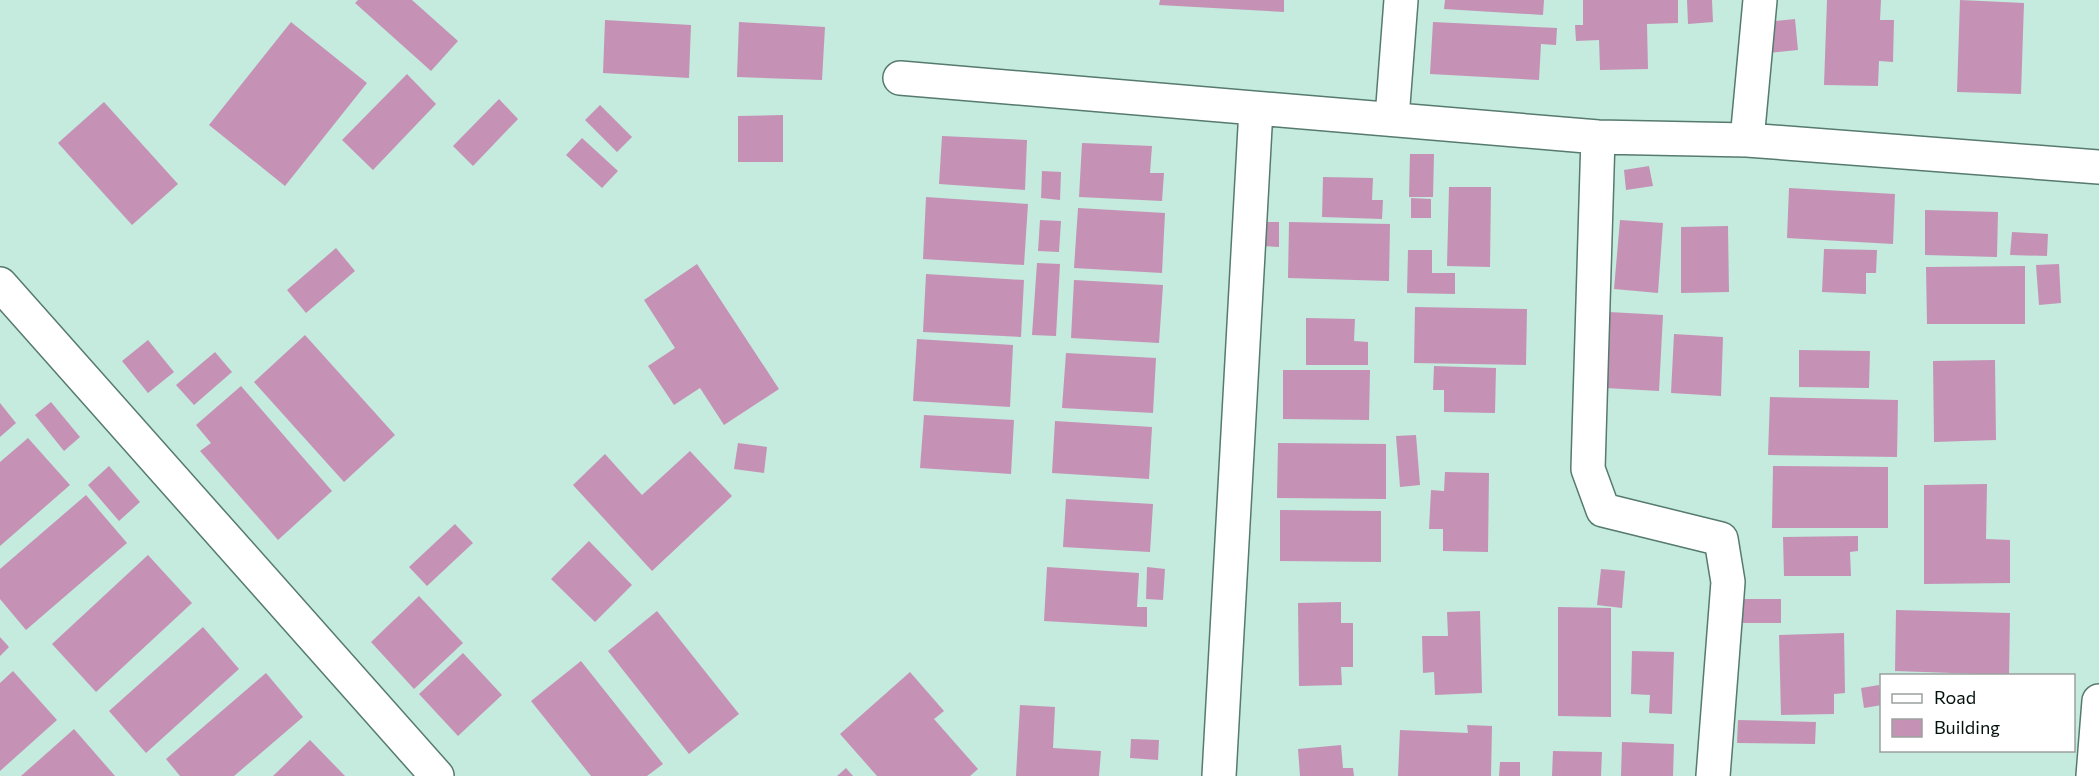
<svg xmlns="http://www.w3.org/2000/svg" width="2099" height="776" font-family="Commissioner,sans-serif">
  <rect width="100%" height="100%" fill="#c4ebdd"/>
  <path fill="#c592b6" d="M358,0H412L458,41L431,71L355,3Z
    M1160,0H1284V12L1159,5Z
    M1445,0H1544L1543,15L1444,9Z
    M1583,0H1678V23L1647,24L1648,69L1600,70L1599,40L1576,41L1575,25H1583Z
    M1687,0H1712L1713,22L1688,24Z
    M1827,0H1881L1880,20H1894L1893,62L1879,61L1878,86L1824,85Z
    M1960,0L2024,3L2021,94L1957,92Z
    M1795,19L1798,50L1769,53L1766,22Z
    M605,20L691,25L689,78L603,73Z
    M291,22L367,83L285,186L209,125Z
    M739,22L825,27L822,80L737,77Z
    M1433,22L1557,28L1556,45L1541,44L1539,80L1430,74Z
    M407,74L436,104L373,170L342,140Z
    M499,99L518,119L473,166L453,146Z
    M104,102L178,184L132,225L58,143Z
    M600,105L632,137L617,152L585,120Z
    M783,115V162H738V116Z
    M942,136L1027,140L1025,190L939,184Z
    M582,138L618,171L602,188L566,155Z
    M1082,143L1152,146L1150,173H1164L1162,201L1079,197Z
    M1410,154H1434L1433,197H1409Z
    M1649,166L1653,186L1626,190L1624,170Z
    M1042,171L1061,172L1060,200L1041,198Z
    M1323,177L1373,178L1372,200H1383L1382,219L1322,217Z
    M1449,187H1491L1490,267L1447,266Z
    M1789,188L1895,194L1893,244L1787,238Z
    M926,197L1028,204L1024,265L923,259Z
    M1411,198L1431,199V218H1411Z
    M1078,208L1165,213L1162,273L1074,268Z
    M1925,210L1998,212L1997,257L1925,255Z
    M1040,220L1061,221L1059,252L1038,251Z
    M1620,220L1663,223L1658,293L1614,289Z
    M1262,222H1279V247L1261,246Z
    M1289,222L1390,224L1389,281L1288,278Z
    M1728,226L1729,292L1681,293V227Z
    M2012,232L2048,234L2047,256L2010,255Z
    M336,248L355,271L306,313L287,290Z
    M1824,249L1877,250L1876,273H1866V294L1822,292Z
    M1408,250H1432V273H1455V294L1407,293Z
    M1037,263L1060,264L1056,336L1032,335Z
    M697,264L779,389L724,425L700,388L674,405L648,366L675,348L644,300Z
    M2059,264L2061,303L2039,305L2036,265Z
    M2025,266V324H1927L1926,267Z
    M926,274L1024,280L1021,337L923,332Z
    M1074,280L1163,285L1159,343L1071,338Z
    M1415,307L1527,309L1526,365L1414,363Z
    M1609,312L1663,315L1659,391L1605,388Z
    M1306,318L1355,319L1354,341L1368,342V365H1306Z
    M1674,334L1723,337L1721,396L1671,393Z
    M305,335L395,435L344,482L254,382Z
    M917,339L1013,345L1010,407L913,401Z
    M148,340L174,372L148,393L122,361Z
    M1799,350L1870,351L1869,388L1799,387Z
    M215,352L232,372L194,405L176,385Z
    M1066,353L1156,358L1153,413L1062,408Z
    M1995,360L1996,440L1934,442L1933,361Z
    M1434,366L1496,368L1495,413L1444,412V390H1433Z
    M1283,370H1370L1369,420L1283,419Z
    M241,386L332,491L278,540L200,451L211,443L196,425Z
    M1770,397L1898,400L1897,457L1768,455Z
    M51,402L80,437L64,451L35,415Z
    M0,403L16,423L0,437Z
    M924,415L1014,420L1011,474L920,468Z
    M1055,421L1152,427L1149,479L1052,473Z
    M1416,435L1420,485L1400,487L1396,436Z
    M28,438L70,485L0,546V462Z
    M738,443L767,447L764,473L734,469Z
    M1278,443L1386,444V499L1277,498Z
    M690,451L732,496L652,571L573,485L605,454L642,495Z
    M109,466L140,502L119,521L88,485Z
    M1773,466L1888,467V528H1772Z
    M1445,472L1489,473L1488,552L1443,551V529H1429L1431,490L1444,491Z
    M1987,484L1986,539L2010,540V583L1924,584V485Z
    M86,495L127,543L26,630L0,599V569Z
    M1066,499L1153,504L1150,552L1063,547Z
    M1280,510L1381,511V562L1280,561Z
    M455,524L473,543L427,586L409,567Z
    M1858,536V551L1850,552L1851,576H1784L1783,537Z
    M589,541L632,585L595,622L551,579Z
    M148,555L192,603L96,692L52,644Z
    M1047,567L1139,573L1137,607H1147V627L1044,621Z
    M1147,567L1165,569L1163,600L1146,599Z
    M1601,569L1625,571L1622,608L1597,605Z
    M419,596L463,643L414,689L371,642Z
    M1743,599H1781V623H1743Z
    M1341,602V623H1353V667H1341L1342,685L1299,686L1298,603Z
    M1558,607L1611,608V717L1558,716Z
    M1896,610L2010,613L2009,675L1895,671Z
    M657,611L739,714L689,754L608,651Z
    M1480,611L1482,693L1435,695L1434,672L1423,673L1422,636H1448L1447,612Z
    M203,627L239,669L146,753L109,711Z
    M1844,633L1845,693L1834,694V714L1781,715L1779,635Z
    M0,637L9,647L0,656Z
    M1632,651L1674,652L1672,714L1649,713L1650,695L1631,694Z
    M463,653L502,695L458,736L419,694Z
    M581,661L663,764L647,776H591L531,701Z
    M13,671L57,720L0,771V683Z
    M910,672L944,711L934,719L978,769L970,776H877L840,734Z
    M266,673L303,717L234,776H180L166,759Z
    M1879,685L1882,705L1864,708L1861,688Z
    M1020,705L1055,707L1053,748L1101,751L1099,776H1016Z
    M1738,720L1816,722L1815,744L1737,743Z
    M1467,725L1492,726L1491,776H1398L1400,730L1468,733Z
    M74,729L115,776H21Z
    M1131,739L1159,740L1158,760L1130,758Z
    M310,740L345,776H273Z
    M1622,742L1674,744L1673,776H1621Z
    M1341,745L1343,768H1353L1354,776H1300L1298,749Z
    M1553,751L1602,752L1601,776H1552Z
    M1500,762H1520V776H1499Z
    M846,768L853,776H837Z"/>
  <g fill="none" stroke-linecap="round" stroke-linejoin="round">
    <defs>
      <path id="minor" d="M900,78L1598,137L1747,140L2099,167
        M1392,118L1401,0
        M1598,137L1588,469L1603,510L1721,539L1728,582L1713,776
        M1747,140L1760,0
        M0,284L437,776
        M1219,776L1256,109"/>
      <path id="tertiary" d="M2093,776L2099,701"/>
    </defs>
    <use href="#minor" stroke="#567a6e" stroke-width="36"/>
    <use href="#tertiary" stroke="#567a6e" stroke-width="36"/>
    <use href="#minor" stroke="#fff" stroke-width="33"/>
    <use href="#tertiary" stroke="#fff" stroke-width="33"/>
  </g>
  <rect x="1880" y="674" width="195" height="78" fill="#ffffff" stroke="#9ba09e" stroke-width="1.5"/>
  <rect x="1892" y="694" width="30" height="9" fill="#ffffff" stroke="#9ba09e" stroke-width="1.5"/>
  <text x="1934" y="704" font-size="18" fill="#04110c">Road</text>
  <rect x="1892" y="719" width="30" height="18" fill="#c592b6" stroke="#9ba09e" stroke-width="1.5"/>
  <text x="1934" y="734" font-size="18" fill="#04110c">Building</text>
</svg>
